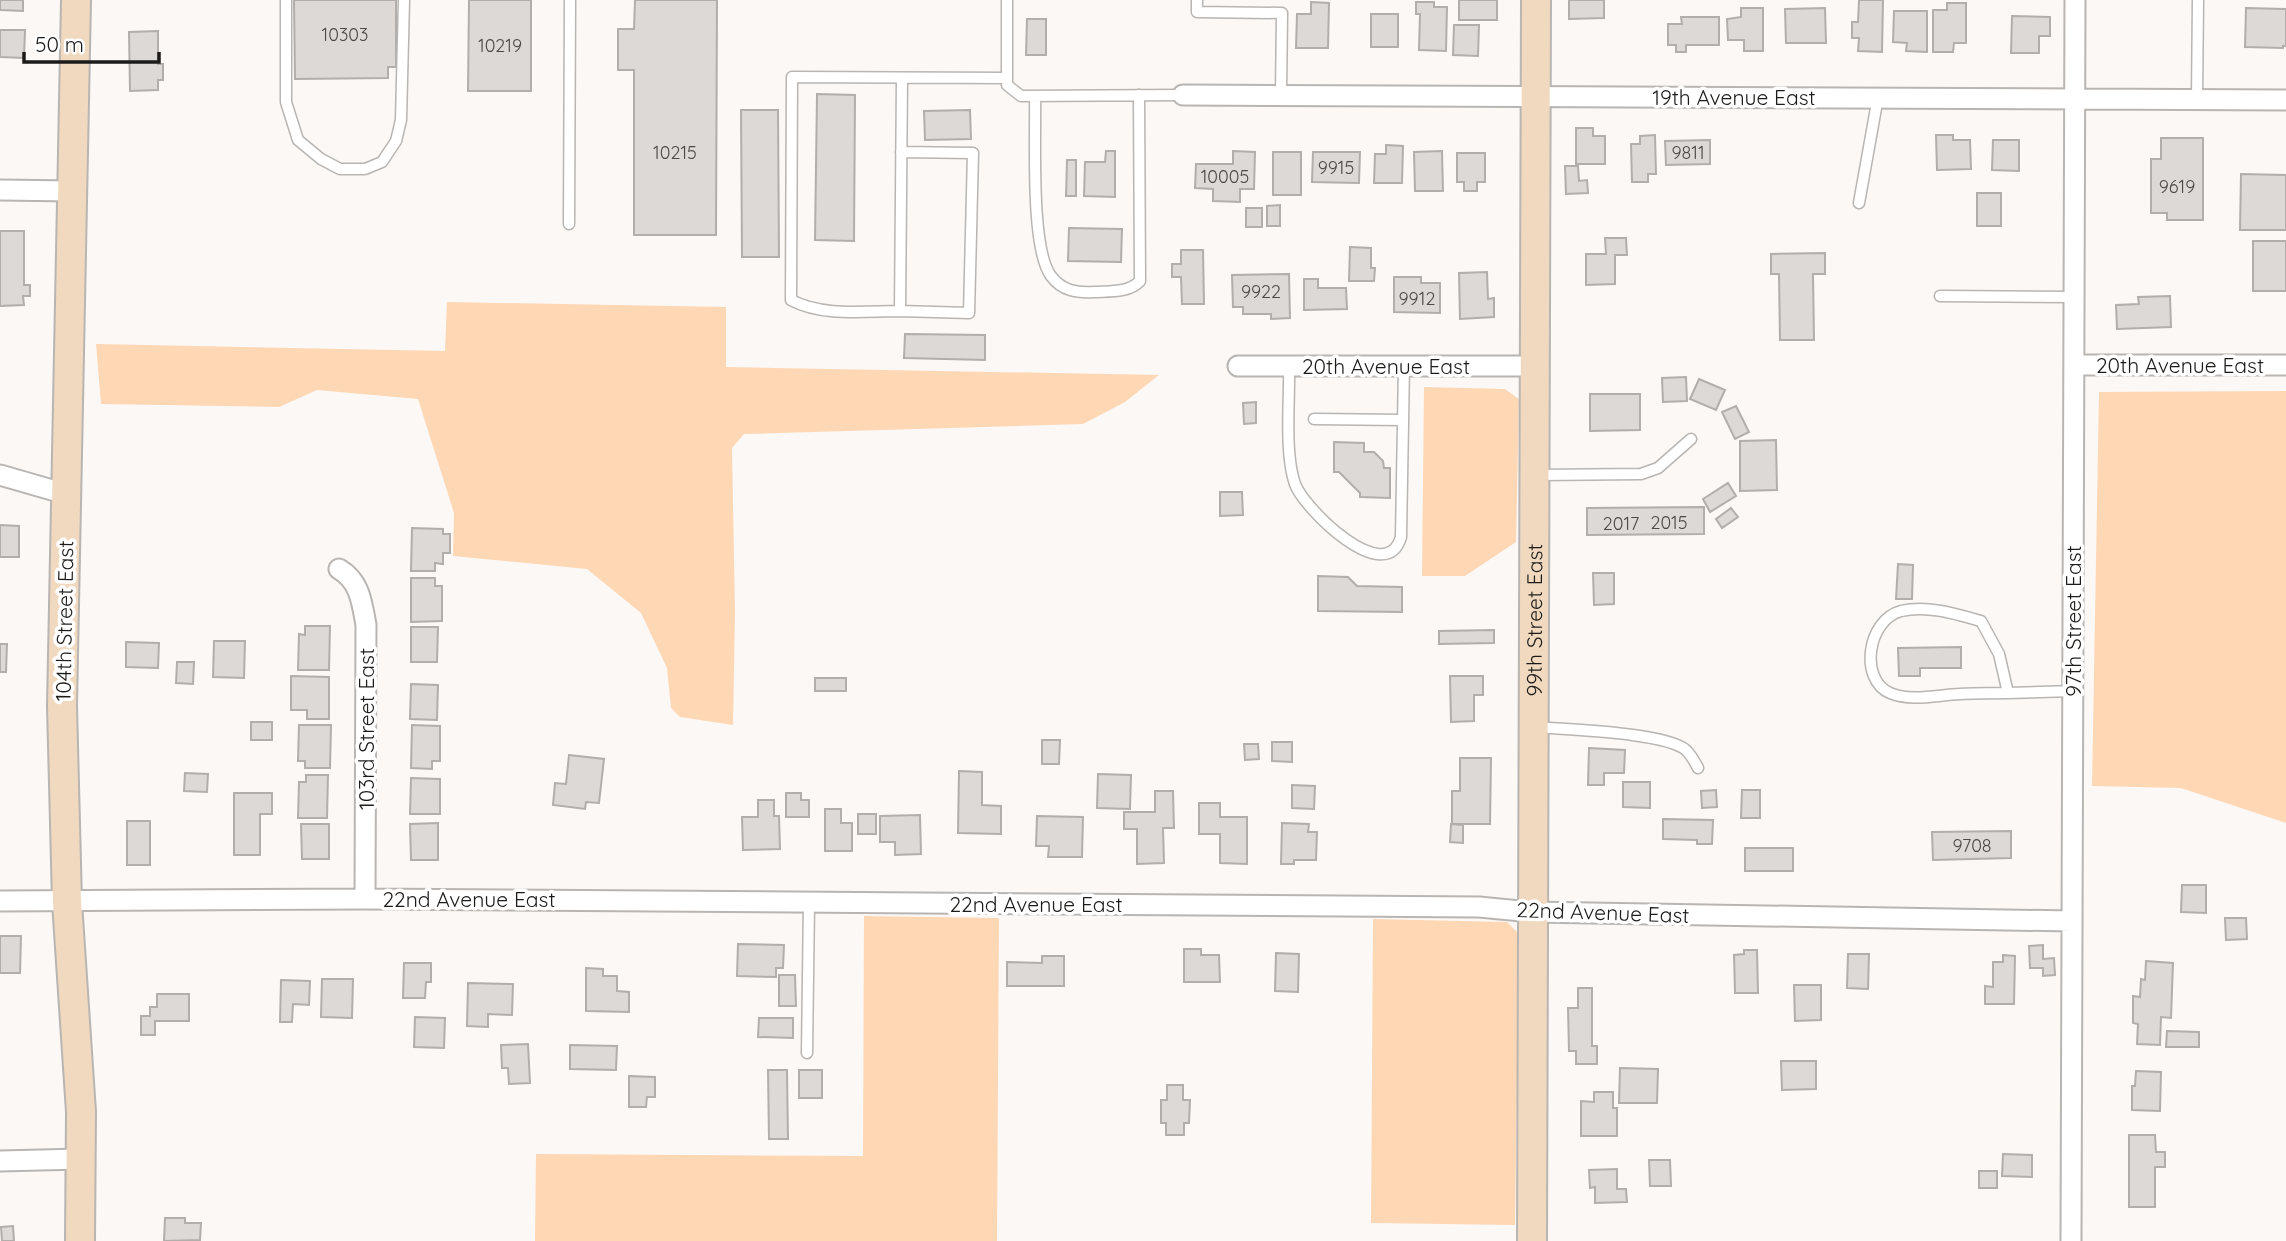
<svg xmlns="http://www.w3.org/2000/svg" width="2286" height="1241" font-family="Quicksand,sans-serif">
  <rect width="100%" height="100%" fill="#fbf8f5"/>
  <path fill="#fed7b5" d="M447,302L726,307V367L1159,375L1125,402L1083,424L744,434L732,448L735,613L733,725L680,717L671,708L667,668L641,613L587,569L453,556L454,513L418,399L317,390L279,407L101,404L96,344L445,351Z
    M1424,387L1505,389L1519,399L1516,542L1465,576H1422Z
    M2286,391V823L2181,788L2092,786L2099,392Z
    M864,916L999,918L997,1241H535L536,1154L863,1156Z
    M1373,919L1507,922L1519,934L1515,1225L1371,1223Z"/>
  <path fill="#dcd9d6" stroke="#b1aeab" stroke-width="2" d="M0,0H23V11L0,10Z
    M294,0H396V67H388V78L295,79Z
    M469,0H531V91H468Z
    M635,0H717L716,235H634V70H618V29H634Z
    M1459,0H1497V20H1459Z
    M1569,0H1604V18L1569,19Z
    M1859,0H1883L1882,52L1858,51L1859,38H1852V22H1858Z
    M1311,2L1329,3L1328,48H1296L1297,14H1311Z
    M1416,2H1434V7H1447L1446,51L1419,50L1420,14H1416Z
    M1947,3H1966V43H1954L1953,52H1933V10H1947Z
    M1741,8H1763V51H1744V40H1728L1727,19L1741,17Z
    M1825,8L1826,43H1786L1785,9Z
    M2246,8L2286,9V46H2283V48L2245,47Z
    M1894,11H1927V52L1906,51L1907,43L1893,42Z
    M1371,14H1398V47H1371Z
    M2012,16L2050,17V36H2039V53H2011Z
    M1681,17H1719V45H1686V52H1676V45H1668V24H1682Z
    M1027,19H1046V55H1026Z
    M1454,25H1479L1478,56L1453,55Z
    M0,30H25L24,58L0,57Z
    M158,31V64H163V80H158V90L130,91L129,32Z
    M817,94L855,95L854,241L815,240Z
    M741,110H778L779,257H742Z
    M970,110L971,139L925,140L924,111Z
    M1576,128H1593V136H1605V164H1576Z
    M1655,135L1656,174H1648V182H1632L1631,144H1640V136Z
    M1936,135H1953V140H1970L1971,169L1937,170Z
    M2161,138H2203V220H2167V213H2151V159H2161Z
    M1710,140V164L1666,165L1665,141Z
    M1993,140H2019V171L1992,170Z
    M1386,145L1403,146L1402,183H1374L1375,154H1386Z
    M1106,151H1115V197L1084,196L1085,162H1105Z
    M1233,151L1255,152L1254,189H1240V202L1213,201V189L1195,188L1196,164H1233Z
    M1442,151L1443,191H1415L1414,152Z
    M1273,152H1301V195H1273Z
    M1313,152H1360L1359,183L1312,182Z
    M1457,153H1485V182H1477V191H1464V182H1457Z
    M1067,160H1076V196H1066Z
    M1565,166H1578L1579,181L1587,180L1588,193L1566,194Z
    M2241,174L2286,175V230H2240Z
    M1977,193H2001V226H1977Z
    M1280,205V226H1267V206Z
    M1246,208H1262V227H1246Z
    M1069,228L1122,229L1121,262L1068,261Z
    M0,231H24V285H30V296H23L24,305L0,306Z
    M1605,238H1626L1627,255H1615V284L1586,285V254H1606Z
    M2253,241H2286V291H2253Z
    M1350,247L1371,248V268H1375L1374,281H1349Z
    M1181,250H1203L1204,304H1182L1181,277H1172V264H1181Z
    M1825,253V274H1813L1814,340H1780L1779,274H1771V254Z
    M1487,272L1488,299L1494,298V317L1460,319L1459,273Z
    M1289,274L1290,318L1271,319V314H1243V307H1233L1232,275Z
    M1394,277H1421V283H1440V313L1394,312Z
    M1304,279H1318V288H1346L1347,309L1304,310Z
    M2170,296L2171,327L2117,329L2116,305L2139,304L2138,297Z
    M905,334L985,335V360L904,358Z
    M1686,377L1687,401L1663,402L1662,378Z
    M1699,379L1725,390L1716,410L1690,399Z
    M1590,394H1640V430L1590,431Z
    M1256,402V423L1244,424L1243,403Z
    M1736,406L1749,432L1735,439L1722,412Z
    M1776,440L1777,490L1740,491V441Z
    M1334,442L1364,443V452H1374L1383,461L1384,468H1390V498L1360,497V493L1339,472H1334Z
    M1728,483L1736,496L1710,512L1703,499Z
    M1220,492H1242L1243,515L1220,516Z
    M1704,507V534L1587,535V508Z
    M1731,508L1738,517L1722,528L1716,519Z
    M0,525L19,526V557H0Z
    M412,528L443,529V534H450V553H443V564L435,563V571H411Z
    M1898,564L1913,565L1912,599H1896Z
    M1593,573H1614V604L1594,605Z
    M1318,576L1348,577L1357,586L1402,587V612L1318,611Z
    M411,578H435V586H442V621L411,622Z
    M305,626H330L329,670H298L299,634L305,635Z
    M411,627H438L437,662H411Z
    M1494,630V643L1439,644V631Z
    M214,641H245L244,678L213,677Z
    M126,642L159,643L158,668L126,667Z
    M0,644H7L6,672H0Z
    M1961,647V668H1920V676H1899L1898,648Z
    M177,662H194L193,684L176,683Z
    M291,676L329,677V719H307V710H291Z
    M1450,676H1483V695H1474V721L1451,722Z
    M815,678H846V691H815Z
    M411,684L438,685L437,720L410,719Z
    M251,722H272V740H251Z
    M299,725H331L330,768H305V761H298Z
    M412,725L440,726V761H432V769L411,768Z
    M1042,740H1060L1059,764H1042Z
    M1272,742H1292V762L1272,761Z
    M1244,744H1258L1259,759L1245,760Z
    M1589,748L1625,750L1624,773H1604V785H1588Z
    M569,755L604,759L599,803L586,802L585,809L553,805L555,783L566,784Z
    M1460,758H1491L1490,824H1452V791H1460Z
    M959,771L982,772V805L1001,806V834L958,833Z
    M185,773L208,774L207,792L184,791Z
    M1098,774L1131,775L1130,809L1097,808Z
    M306,775H328L327,818H298L299,782H306Z
    M411,778L440,779V814H410Z
    M1623,782H1650V808L1623,807Z
    M1292,785L1315,786L1314,809L1292,808Z
    M1716,790L1717,807L1702,808L1701,791Z
    M1742,790H1760V818H1741Z
    M1155,791H1173L1174,828H1163L1164,863L1137,864V829H1124V812H1155Z
    M234,793H272V814H260V855H234Z
    M786,793H801V800H809V817H786Z
    M758,800H774V816H779L780,849L743,850L742,817H758Z
    M1199,803H1220V817H1247V864L1220,863V834H1199Z
    M825,809H841V823H852V851H825Z
    M858,814H876V834H858Z
    M920,815L921,854L895,855V842H880V816Z
    M1037,816L1083,817L1082,857H1048L1049,846H1036Z
    M1663,819L1713,820L1712,844H1697V840L1663,839Z
    M127,821H150V865H127Z
    M438,823V860H411L410,824Z
    M1282,823L1309,824L1308,832H1317L1316,860H1294V864H1281Z
    M301,824H329V859H302Z
    M1451,824L1463,825V843L1450,842Z
    M2011,831V858L1933,860L1932,832Z
    M1745,848H1793V871H1745Z
    M2182,885H2206V913L2181,912Z
    M2225,918H2246L2247,939L2226,940Z
    M0,936H21L20,973H0Z
    M738,944L784,945L783,968H776V977L737,976Z
    M2043,945V959L2054,958L2055,975L2043,976V968H2030L2029,946Z
    M1184,949H1201V955H1219L1220,982H1184Z
    M1744,950H1757L1758,993H1735L1734,955L1744,954Z
    M1276,953L1299,954L1298,992L1275,991Z
    M1848,954H1869L1868,989L1847,988Z
    M2003,955L2015,956L2014,1004H1985V986L1993,987V962H2003Z
    M1042,956H1064V986H1007V962L1042,963Z
    M2146,961L2173,963L2171,1018L2161,1017L2160,1045L2137,1044L2138,1024L2133,1023V996L2140,997L2141,979L2145,980Z
    M404,963H431V982H426L425,998H403Z
    M586,968L603,969V976H617V991L629,992V1012L586,1011Z
    M779,975H795L796,1006H779Z
    M322,979H353L352,1018L321,1017Z
    M281,980L310,981L309,1005L293,1004L292,1022H280Z
    M468,983L513,984L512,1015L488,1014V1027L467,1026Z
    M1794,985H1821V1020L1795,1021Z
    M1578,988H1592V1046H1597V1064H1576V1051H1569L1568,1008H1578Z
    M157,994H189V1021H155V1035H141V1016H150V1007H157Z
    M415,1017L445,1018L444,1048L414,1047Z
    M759,1018H793V1038L758,1037Z
    M2167,1031L2199,1032V1047H2166Z
    M528,1044L530,1083L509,1084L508,1068H502L501,1045Z
    M570,1045L617,1046L616,1070L570,1069Z
    M1781,1061H1816V1089L1782,1090Z
    M1620,1068L1658,1069L1657,1103H1619Z
    M768,1070H787L788,1139H769Z
    M799,1070H822V1098H799Z
    M2136,1071L2161,1072L2160,1111L2132,1110V1086H2135Z
    M629,1076L655,1077V1097H647L646,1107H629Z
    M1167,1085H1183V1100H1190L1189,1123H1184V1135H1166V1123H1161V1100H1167Z
    M1594,1092H1613V1108H1617V1136H1581V1101L1594,1102Z
    M2129,1135H2155L2156,1152H2165V1167H2155V1207H2129Z
    M2003,1154L2032,1155V1177L2002,1176Z
    M1649,1160H1670L1671,1186H1650Z
    M1617,1169V1189H1626L1627,1202L1595,1203V1187L1590,1188L1589,1170Z
    M1979,1171H1997V1188H1979Z
    M165,1218H185V1223H201L200,1240L164,1241Z
    M13,1226L14,1241H2L1,1227Z"/>
  <g fill="none" stroke-linecap="round" stroke-linejoin="round">
    <defs>
      <path id="lane" d="M286,0V102L298,140L321,159L340,169H365L382,162L396,141L401,120L404,0
        M1007,0V85L1021,96L1183,95
        M1197,0V12L1282,13L1281,95
        M902,78L900,311C865,311 823,317 791,300L792,77L1007,78
        M1035,96C1036,136 1030,248 1051,276C1062,291 1077,293 1094,292C1109,291 1129,293 1140,281L1139,95
        M2197,99L2198,0
        M1859,203L1878,97
        M569,224L570,0
        M1940,296L2075,297
        M900,311L969,313L973,153L901,152
        M1289,366C1290,399 1284,453 1295,484C1304,509 1386,589 1401,537L1404,366
        M1314,419L1403,420
        M1538,475L1641,474L1658,468L1691,439
        M2008,693C1992,693 1976,693 1960,694C1937,695 1911,702 1890,693C1859,680 1867,620 1901,611C1928,605 1956,614 1981,621L1999,654L2008,693L2073,691
        M1537,727C1568,730 1664,732 1686,750C1691,755 1695,762 1698,768
        M807,1053L809,902"/>
      <path id="street" d="M1183,95L2286,100
        M0,190L73,191
        M2075,365H2286
        M1238,366H1534
        M0,475L66,494
        M339,569C360,581 362,603 366,625L365,899
        M0,901L365,899L1479,907L1532,912L2071,921
        M0,1161L81,1159
        M2071,1241L2075,0"/>
      <g id="secondary">
        <path d="M76,0L62,706L67,902L81,1112L80,1241"/>
        <path id="s1" d="M1532,1241L1536,0"/>
      </g>
    </defs>
    <use href="#lane" stroke="#b8b5b2" stroke-width="13"/>
    <use href="#street" stroke="#b8b5b2" stroke-width="23"/>
    <use href="#secondary" stroke="#b8b5b2" stroke-width="32"/>
    <use href="#lane" stroke="#fff" stroke-width="10"/>
    <use href="#street" stroke="#fff" stroke-width="19"/>
    <use href="#secondary" stroke="#f0d9bf" stroke-width="28"/>
  </g>
  <g text-anchor="middle" dominant-baseline="central" stroke-width="7" stroke-linejoin="round" paint-order="stroke">
    <g font-size="18" fill="#4c4a49">
      <text x="345" y="34">10303</text>
      <text x="500" y="45">10219</text>
      <text x="675" y="152">10215</text>
      <text x="1688" y="152">9811</text>
      <text x="1336" y="167">9915</text>
      <text x="1225" y="176">10005</text>
      <text x="2177" y="186">9619</text>
      <text x="1261" y="291">9922</text>
      <text x="1417" y="298">9912</text>
      <text x="1669" y="522">2015</text>
      <text x="1621" y="523">2017</text>
      <text x="1972" y="845">9708</text>
    </g>
    <g font-size="21" fill="#1c1b1a" stroke="#fff">
      <text x="1734" y="97">19th Avenue East</text>
      <text x="2180" y="365">20th Avenue East</text>
      <text x="1386" y="366">20th Avenue East</text>
      <text stroke="none"><textPath href="#s1" startOffset="621">99th Street East</textPath></text>
      <text transform="translate(64 621) rotate(-89)">104th Street East</text>
      <text transform="translate(2073 621) rotate(-90)">97th Street East</text>
      <text transform="translate(366 729) rotate(-90)">103rd Street East</text>
      <text x="469" y="899">22nd Avenue East</text>
      <text x="1036" y="904">22nd Avenue East</text>
      <text transform="translate(1603 912) rotate(2)">22nd Avenue East</text>
    </g>
  </g>
  <path d="M24 52v10h135v-10" fill="none" stroke="#1c1b1a" stroke-width="3.5"/>
  <text x="35" y="52" font-size="21" fill="#1c1b1a" stroke="#ffffff" stroke-width="5" paint-order="stroke">50 m</text>
</svg>
